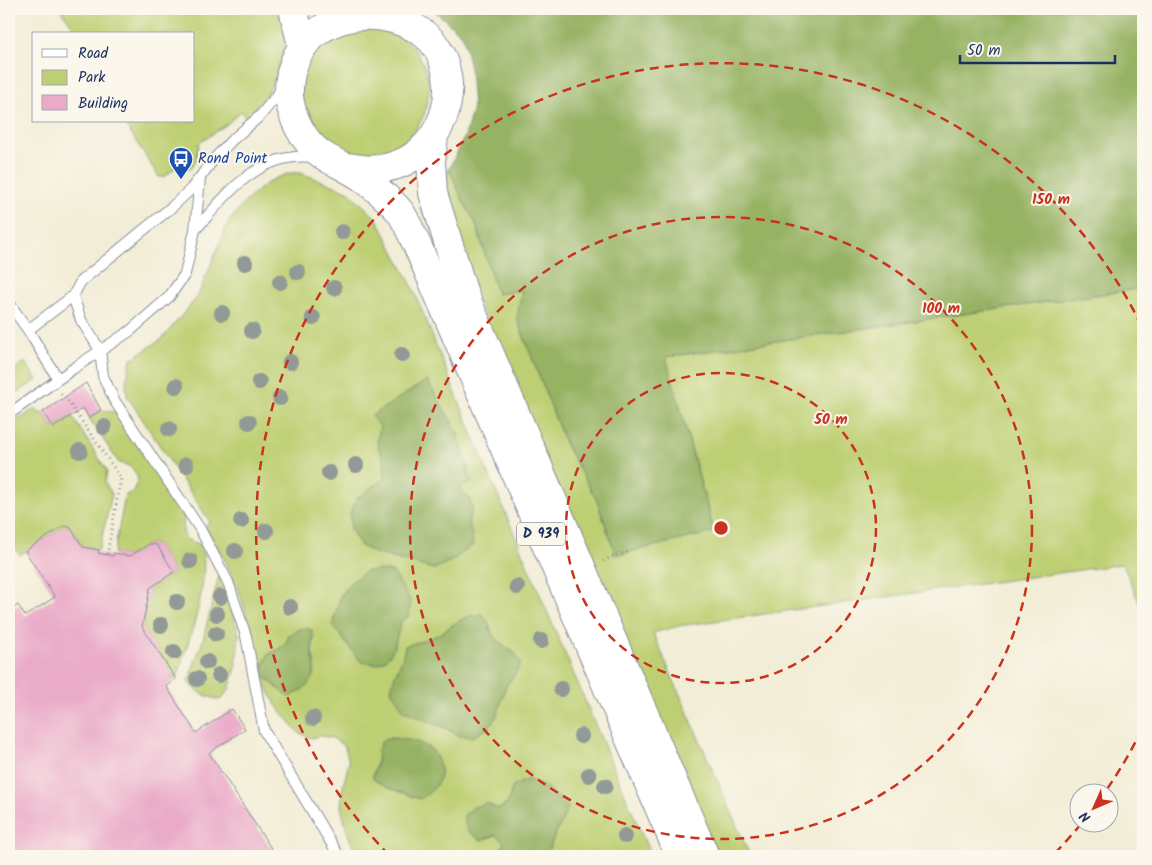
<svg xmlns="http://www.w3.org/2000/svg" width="1152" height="865" font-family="Kalam,sans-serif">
  <rect width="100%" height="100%" fill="#fbf7ec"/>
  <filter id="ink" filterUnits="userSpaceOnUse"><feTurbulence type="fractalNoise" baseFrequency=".02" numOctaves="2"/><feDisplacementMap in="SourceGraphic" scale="10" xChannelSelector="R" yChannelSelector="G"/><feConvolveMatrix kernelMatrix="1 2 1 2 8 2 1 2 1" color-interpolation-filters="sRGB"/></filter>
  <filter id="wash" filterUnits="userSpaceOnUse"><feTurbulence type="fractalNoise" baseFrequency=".0096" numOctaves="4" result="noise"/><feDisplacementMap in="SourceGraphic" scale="20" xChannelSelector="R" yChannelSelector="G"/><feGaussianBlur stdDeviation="1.12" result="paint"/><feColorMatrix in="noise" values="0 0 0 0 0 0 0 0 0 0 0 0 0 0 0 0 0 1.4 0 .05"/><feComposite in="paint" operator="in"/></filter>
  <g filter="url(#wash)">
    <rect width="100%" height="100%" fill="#f2edd6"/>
    <path fill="#bdcf72" stroke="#6c7f68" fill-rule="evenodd" d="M60,9H287L289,33L279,67L269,91L262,102L246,118L241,111L227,124L199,143L196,161L189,170L181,163L164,177H159L123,121H194V34H78Z
      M301 90a64 64 0 1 1 128 0a64 64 0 1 1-128 0Z
      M449,169L463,201L476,224L497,294L522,290L517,319L565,443L597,501L616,555L714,531L666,357L1143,288V612L1123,564L679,626L653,633L750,856H718L460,259L442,190Z
      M292,173H301L348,191L377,219L412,286L482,458L651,856H548L550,843L563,820L513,786L507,804L498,809L486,803L481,840L496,835L504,843L497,855L485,856H356L347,831L341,808L342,791L349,762L345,747L333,738L322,736L310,738L298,732L276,705L266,686L256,647L240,594L227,564L205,526L210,522L127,396L126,382L131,359L162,339L198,296L228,223C244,202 265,178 292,173ZM380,426L472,482L459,488L469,498L468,522L472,535L434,569L375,553L361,546L351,530L372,488L385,478L384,461L377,443ZM398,582L411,601C407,608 402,615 400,623C394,642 396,658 374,665L345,640L332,625L341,595ZM488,621C493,639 500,643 515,653V674L506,686L501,698L460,736L443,727L404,711L394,676L414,643L426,641L441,633L454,624ZM302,628L314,637L312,653L315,664L278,689L263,675L262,669L268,655L285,645L289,635ZM391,738L412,797L373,775C377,763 377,753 382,741Z
      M25,362L37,380L9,398V372Z
      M36,408L39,414L43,412L53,428L72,416L107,471L105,483L112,494L99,550L83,547L70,527L64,526L20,555L9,540V426Z
      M101,410L116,412L184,516L183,530L185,539L202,545C210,586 189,640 176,679L142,627L150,588L174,572L157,545L149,544L130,556L114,553L125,496L133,491L138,480C136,470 129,464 119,463L89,418Z
      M219,575L239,633L236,668L229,690L220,700C207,697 196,692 188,681L203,640Z"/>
    <path fill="#96b264" stroke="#587061" d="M433,9H1143V288L666,357L714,532L616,555L597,501L565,443L517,319L522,290L497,294L476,224L463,201L449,169L465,136L473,108L470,68L463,36Z
      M427,380L457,431L472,483L459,488L469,498L473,509L468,522L472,535L473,545L453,560L434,569L375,553L361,546L351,530L350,513L357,498L385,478L384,461L377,443L380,426L371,416Z
      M379,570L393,572L411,601L409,616L401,621C394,646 394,669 361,662L332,625L341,595L352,581L367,571Z
      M482,614L488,621L491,633L499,642L515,653L521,664L515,674L506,686L497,716L487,729L473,737L460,736L443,727L404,711L391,690C394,672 403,664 405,646C417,642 428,640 439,634C457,625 460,615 482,614Z
      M302,628L312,630C314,639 311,646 312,654C313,658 315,662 315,666C314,683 304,690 289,697L263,675L262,669L268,655L285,645L289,635Z
      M391,738C405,739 421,741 432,750C435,753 437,757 438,761C446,778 434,791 420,799L386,787L373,779V775L378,761L377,752L382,741Z
      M528,779L549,789L568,807C562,824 551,838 548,856H485L497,855L504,843L496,835L481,840C469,834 464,829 464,815L474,807L486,803L498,809L507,804L513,786Z"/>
    <g id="blocks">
      <path fill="#eaabc9" d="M86,383L101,410L89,418L83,408L53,428L43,412Z
        M64,526L70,527L83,547L99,550L98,553L113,556L114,553L130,556L149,544L157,545L174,572L150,588L142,627L176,679L166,686L196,733L232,709L245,729L209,753L276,856H9V627L16,622L9,611L18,605L25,616L55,597L25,551Z"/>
    </g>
  </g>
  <g filter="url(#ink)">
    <use href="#blocks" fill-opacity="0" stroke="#868e9a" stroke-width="1"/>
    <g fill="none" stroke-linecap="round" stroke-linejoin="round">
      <defs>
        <path id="lane" d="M283,88L260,116L232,140L214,159L191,189L173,206L81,281L73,296L81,320L100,350L103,376L114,400L200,529L228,582L246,636L264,731L339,856
          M196,229C228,193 259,151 314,157
          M9,303L28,330L58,379
          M28,330L73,296
          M9,414L74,368L130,331L169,297L185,274L195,230L200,178"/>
        <path id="primary" d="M293,9L302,45
          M434,136L431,161L433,193L463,291L705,856
          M348,167C361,169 372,171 385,168C442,158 467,85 432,41C391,0 306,8 291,73C289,82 288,93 290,103C295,126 308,148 329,159C344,167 356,172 368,182C379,191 393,202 401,213C409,226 415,241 421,254L680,856"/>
      </defs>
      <use href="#lane" stroke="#868e9a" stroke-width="12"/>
      <use href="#primary" stroke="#868e9a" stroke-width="30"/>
      <path stroke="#868e9a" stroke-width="3" stroke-dasharray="1 4" stroke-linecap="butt" d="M61,394L65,397L121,478L107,555
        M603,561L616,555L629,552"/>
      <use href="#lane" stroke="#fff" stroke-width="10"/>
      <use href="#primary" stroke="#fff" stroke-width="28"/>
    </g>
    <g fill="#929a97">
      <circle cx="342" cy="232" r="8"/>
      <circle cx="245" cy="263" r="8"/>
      <circle cx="298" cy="272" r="8"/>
      <circle cx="280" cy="282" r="8"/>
      <circle cx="334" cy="288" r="8"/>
      <circle cx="222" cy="313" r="8"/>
      <circle cx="313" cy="318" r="8"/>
      <circle cx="252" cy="331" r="8"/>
      <circle cx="402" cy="355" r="8"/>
      <circle cx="290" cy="362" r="8"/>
      <circle cx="259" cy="382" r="8"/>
      <circle cx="176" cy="386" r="8"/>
      <circle cx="280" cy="398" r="8"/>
      <circle cx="249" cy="422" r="8"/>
      <circle cx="104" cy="427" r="8"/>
      <circle cx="169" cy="429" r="8"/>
      <circle cx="80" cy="451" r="8"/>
      <circle cx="186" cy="465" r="8"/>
      <circle cx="356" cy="465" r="8"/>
      <circle cx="329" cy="473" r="8"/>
      <circle cx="241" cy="521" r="8"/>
      <circle cx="266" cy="531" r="8"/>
      <circle cx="235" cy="551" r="8"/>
      <circle cx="190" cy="561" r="8"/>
      <circle cx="517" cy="587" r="8"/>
      <circle cx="220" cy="597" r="8"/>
      <circle cx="177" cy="602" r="8"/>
      <circle cx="290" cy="607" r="8"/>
      <circle cx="217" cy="614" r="8"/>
      <circle cx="161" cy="625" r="8"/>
      <circle cx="216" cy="634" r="8"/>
      <circle cx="541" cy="641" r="8"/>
      <circle cx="174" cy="652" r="8"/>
      <circle cx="207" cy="662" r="8"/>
      <circle cx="219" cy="675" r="8"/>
      <circle cx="197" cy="679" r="8"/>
      <circle cx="561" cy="689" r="8"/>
      <circle cx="313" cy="718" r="8"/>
      <circle cx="581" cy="736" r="8"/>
      <circle cx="589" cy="775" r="8"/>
      <circle cx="605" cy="786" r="8"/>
      <circle cx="625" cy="836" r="8"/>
    </g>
  </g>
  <g fill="none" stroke="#c8321e" stroke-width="2.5" stroke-dasharray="9 6">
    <circle cx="721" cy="528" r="155"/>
    <circle cx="721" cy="528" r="311"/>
    <path d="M1142 729A466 466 0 0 1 1105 792M1081 824A466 466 0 0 1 1053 855M389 855A466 466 0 1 1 1142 327"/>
  </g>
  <defs>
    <symbol id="bus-pin" viewBox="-11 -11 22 30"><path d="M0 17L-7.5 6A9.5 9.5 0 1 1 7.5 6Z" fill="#1a4fb4" stroke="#fbf7ec"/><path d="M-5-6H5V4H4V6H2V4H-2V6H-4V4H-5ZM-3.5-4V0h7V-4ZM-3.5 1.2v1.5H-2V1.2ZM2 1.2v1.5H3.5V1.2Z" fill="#fff"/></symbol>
  </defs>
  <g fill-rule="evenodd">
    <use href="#bus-pin" x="167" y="145" width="28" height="38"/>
  </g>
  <g text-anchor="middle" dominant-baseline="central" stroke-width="4" stroke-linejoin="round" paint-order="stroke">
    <rect fill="#fbf7ec" stroke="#5e6b89" stroke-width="1" x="517" y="522.5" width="48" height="23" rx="4"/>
    <g font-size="14" font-weight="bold" fill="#1b2f5e">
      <text x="541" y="534">D 939</text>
    </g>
    <g font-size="15" fill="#164399" stroke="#fbf7ec" text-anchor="start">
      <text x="198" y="159">Rond Point</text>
    </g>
  </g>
  <circle cx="721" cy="528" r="8" fill="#c8321e" stroke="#fbf7ec" stroke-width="2.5"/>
  <g font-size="15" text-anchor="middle" font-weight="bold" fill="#c8321e" stroke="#fbf7ec" stroke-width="4" stroke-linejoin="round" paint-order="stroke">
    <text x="1051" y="204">150 m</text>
    <text x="941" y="313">100 m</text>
    <text x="831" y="424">50 m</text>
  </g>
  <rect width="1152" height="865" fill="none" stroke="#fbf7ec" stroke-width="30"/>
  <rect x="32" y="32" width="162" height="90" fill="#fbf7ec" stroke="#a1a7b3"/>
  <rect x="42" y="49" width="25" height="8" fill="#ffffff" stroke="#a1a7b3"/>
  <text x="78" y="58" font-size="15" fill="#1b2f5e">Road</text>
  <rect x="42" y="70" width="25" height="15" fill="#bdcf72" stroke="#a1a7b3"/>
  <text x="78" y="82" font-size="15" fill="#1b2f5e">Park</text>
  <rect x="42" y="95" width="25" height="15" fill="#eaabc9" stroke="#a1a7b3"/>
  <text x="78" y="108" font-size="15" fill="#1b2f5e">Building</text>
  <g transform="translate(1094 808) rotate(225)"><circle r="24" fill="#fbf7ec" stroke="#a1a7b3"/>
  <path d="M0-4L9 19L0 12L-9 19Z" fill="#c8321e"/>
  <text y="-8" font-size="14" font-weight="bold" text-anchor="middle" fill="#1b2f5e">N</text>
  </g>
  <path d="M960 55v8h155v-8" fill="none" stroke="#1b2f5e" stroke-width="2.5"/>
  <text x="967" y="55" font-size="15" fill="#1b2f5e" stroke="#fbf7ec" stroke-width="4" paint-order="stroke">50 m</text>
</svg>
